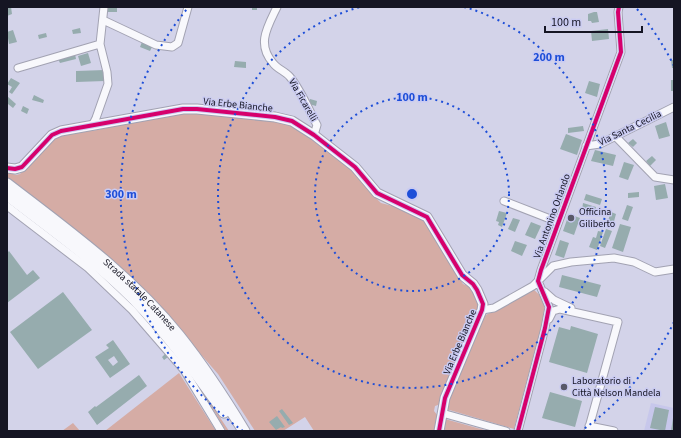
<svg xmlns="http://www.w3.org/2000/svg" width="681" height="438" font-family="'Source Sans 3',sans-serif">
  <rect width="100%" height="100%" fill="#d3d3e9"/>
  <path fill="#c7c7eb" d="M651,403L674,408V431H644Z"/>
  <path fill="#d5aca5" d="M197,112L287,122L292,125L353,170L371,193L381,203L400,208L425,221L446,251L460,279L463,284L473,288L479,306L477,313L441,404L435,406L434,411L438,416L435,431H314L305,417L283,431H255L218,374L189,341L7,179V172L16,175L20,174L53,139L63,134L97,130L152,118Z
    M533,289L543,298L545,313L514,429L446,409L450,393L484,316Z
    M179,373L216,431H105Z
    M199,386L229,431H226Z
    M445,419L488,431H443Z
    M73,423L80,431H62Z"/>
  <path fill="#96acae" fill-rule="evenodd" d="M7,7H11L12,14L7,16Z
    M252,7H257V10H252Z
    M108,8H117V12H108Z
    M594,12H597L599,22L592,23L591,21H588V14Z
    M80,28L81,33L73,34L72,30Z
    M608,29L609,39L592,41L591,31Z
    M13,30L17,42L9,44L7,32Z
    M46,33L47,37L39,39L38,35Z
    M142,42L152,47L150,51L140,47Z
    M88,53L91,63L81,66L78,56Z
    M75,54L76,59L60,63L58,59Z
    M671,60H674V68H672Z
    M235,61L246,62V68L234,67Z
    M105,70V81L76,82V71Z
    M11,78L20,83L12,94L9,92L12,87L7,84Z
    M671,80H674V91H671Z
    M589,81L600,84L597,97L585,93Z
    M34,95L44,100L43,103L32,100Z
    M7,96L16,104L13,108L8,104L7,105Z
    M310,99L317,101L316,106L309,104Z
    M23,106L29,109L27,114L21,111Z
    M666,122L670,136L659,139L655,126Z
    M583,126L584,131L568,133V128Z
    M566,134L582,140L577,155L560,149Z
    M633,139L637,143L633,147L628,143Z
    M595,150L616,155L613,166L591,161Z
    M652,156L656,160L650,166L646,161Z
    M624,162L634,165L628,180L619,177Z
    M665,184L668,198L656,200L654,186Z
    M639,192V197L628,198V193Z
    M586,194L602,199L600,205L584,200Z
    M583,203L596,207L594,214L582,210Z
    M627,205L633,207L628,221L622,219Z
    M499,211L507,213L502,227L498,225L499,222L496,221Z
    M611,212L616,214L613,225L607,223Z
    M569,214L580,218L574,235L563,231Z
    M513,218L520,220L515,232L508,229Z
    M531,222L541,226L535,239L525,235Z
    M620,224L631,227L623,252L612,248Z
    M606,229L612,231L605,248L600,246Z
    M598,231L603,232L597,250L589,247L593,237L596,238Z
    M560,240L569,243L564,258L555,255Z
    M515,241L527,245L522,256L511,251Z
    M9,251L27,275L33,270L40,278L7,303V253Z
    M562,275L601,285L597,297L559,287Z
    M63,292L92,330L38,369L10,332Z
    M571,326L598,334L587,373L549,362L559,327L570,330Z
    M113,340L130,364L110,378L95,357L109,348L106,345ZM114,356L118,362L113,366L108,360Z
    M165,354L168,357L164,360L162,357Z
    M139,375L147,386L97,425L88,412L95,406L96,407Z
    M550,392L582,401L575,427L542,418Z
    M655,407L669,410L665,431L650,428Z
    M282,409L293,423L289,425L279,411Z
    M277,416L285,427L282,428L281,427L276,430L269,422Z
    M673,418L674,431H671Z"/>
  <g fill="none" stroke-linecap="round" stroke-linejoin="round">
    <defs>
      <path id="minor" d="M277,7C268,26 256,44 273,63C277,69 285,71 290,77C301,90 309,110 317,125L314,135
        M103,20L156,45L172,47L178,43L188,7
        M18,68L100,44
        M92,126L96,118L108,84L107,72L100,44L104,7
        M616,137L655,177L674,180
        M586,146L600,144L674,107
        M504,201L558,222
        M7,206L88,268L132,310L184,370L221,431
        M545,292L554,300L571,308
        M482,310L494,308L533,286L553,266L571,262L614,258L634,262L655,272L674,269
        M549,319L553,311L560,309L618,322L588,431
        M442,413L506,431
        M589,426L614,431
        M518,431L545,328L549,307L538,281L541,270L621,52L618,12L619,7"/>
      <path id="tertiary" d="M7,168L15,169L22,167L52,135L61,131L183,109H197L275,117L292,121L314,135L355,167L377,193L427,217L462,275L473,284L477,290L483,304L482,310L445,398L439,431"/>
      <g id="primary">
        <path id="s1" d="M7,184C68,231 131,276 179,336C203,366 224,398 244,431"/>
        <path d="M7,195C50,228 95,260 134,299C168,334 196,373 224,412"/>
      </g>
    </defs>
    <use href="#minor" stroke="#a2a2b2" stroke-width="9"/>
    <use href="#tertiary" stroke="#a2a2b2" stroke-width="11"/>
    <use href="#primary" stroke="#a2a2b2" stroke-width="13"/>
    <use href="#minor" stroke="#f8f8fc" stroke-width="7"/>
    <use href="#tertiary" stroke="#f8f8fc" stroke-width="9"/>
    <use href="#primary" stroke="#f8f8fc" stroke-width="11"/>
    <defs>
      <path id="cycleway" d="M7,168L15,169L22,167L52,135L61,131L183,109H197L275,117L292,121L314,135L355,167L377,193L427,217L462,275L473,284L477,290L483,304L482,310L445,398L439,431
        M518,431L545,328L549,307L538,281L541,270L621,52L618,12L619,7"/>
    </defs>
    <use href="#cycleway" stroke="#cacbf2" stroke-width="6"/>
    <use href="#cycleway" stroke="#d6006c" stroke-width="4"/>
  </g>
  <g fill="none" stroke="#1d4ed8" stroke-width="2" stroke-dasharray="2 4">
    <circle cx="412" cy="194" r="97"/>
    <path d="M464 7A194 194 0 1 1 360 7"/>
    <path d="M674 322A291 291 0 0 1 581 431M243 431A291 291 0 0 1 187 9M637 9A291 291 0 0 1 674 66"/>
  </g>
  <g fill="#585868" stroke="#cacbf2" stroke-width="1.5">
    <circle cx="571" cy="218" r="4"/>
    <circle cx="564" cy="387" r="4"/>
  </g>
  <g text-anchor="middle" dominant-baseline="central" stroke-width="3" stroke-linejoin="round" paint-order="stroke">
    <g font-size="10" fill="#151523" stroke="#cacbf2">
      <text transform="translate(303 100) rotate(60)">Via Ficarelli</text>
      <text transform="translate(238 105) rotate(6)">Via Erbe Bianche</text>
      <text transform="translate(630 128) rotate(-26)">Via Santa Cecilia</text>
      <text transform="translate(552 216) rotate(-70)">Via Antonino Orlando</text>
      <text stroke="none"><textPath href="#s1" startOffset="173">Strada statale Catanese</textPath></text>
      <text transform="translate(460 342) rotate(-67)">Via Erbe Bianche</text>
    </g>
    <g font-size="10" fill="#151523" stroke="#cacbf2" text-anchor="start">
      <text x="579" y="212">Officina<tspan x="579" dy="12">Giliberto</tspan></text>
      <text x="572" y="381">Laboratorio di<tspan x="572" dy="12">Città Nelson Mandela</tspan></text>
    </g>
  </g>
  <circle cx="412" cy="194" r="6" fill="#1d4ed8" stroke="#cacbf2" stroke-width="2"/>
  <g font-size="12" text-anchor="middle" font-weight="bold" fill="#1d4ed8" stroke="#cacbf2" stroke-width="3" stroke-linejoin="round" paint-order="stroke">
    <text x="549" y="61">200 m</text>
    <text x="412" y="101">100 m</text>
    <text x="121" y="198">300 m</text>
  </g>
  <rect width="681" height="438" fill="none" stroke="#151523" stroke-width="16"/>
  <path d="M545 26v6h97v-6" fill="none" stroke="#151523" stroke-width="2"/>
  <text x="551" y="26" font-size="12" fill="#151523" stroke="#cacbf2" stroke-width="3" paint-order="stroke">100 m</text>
</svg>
